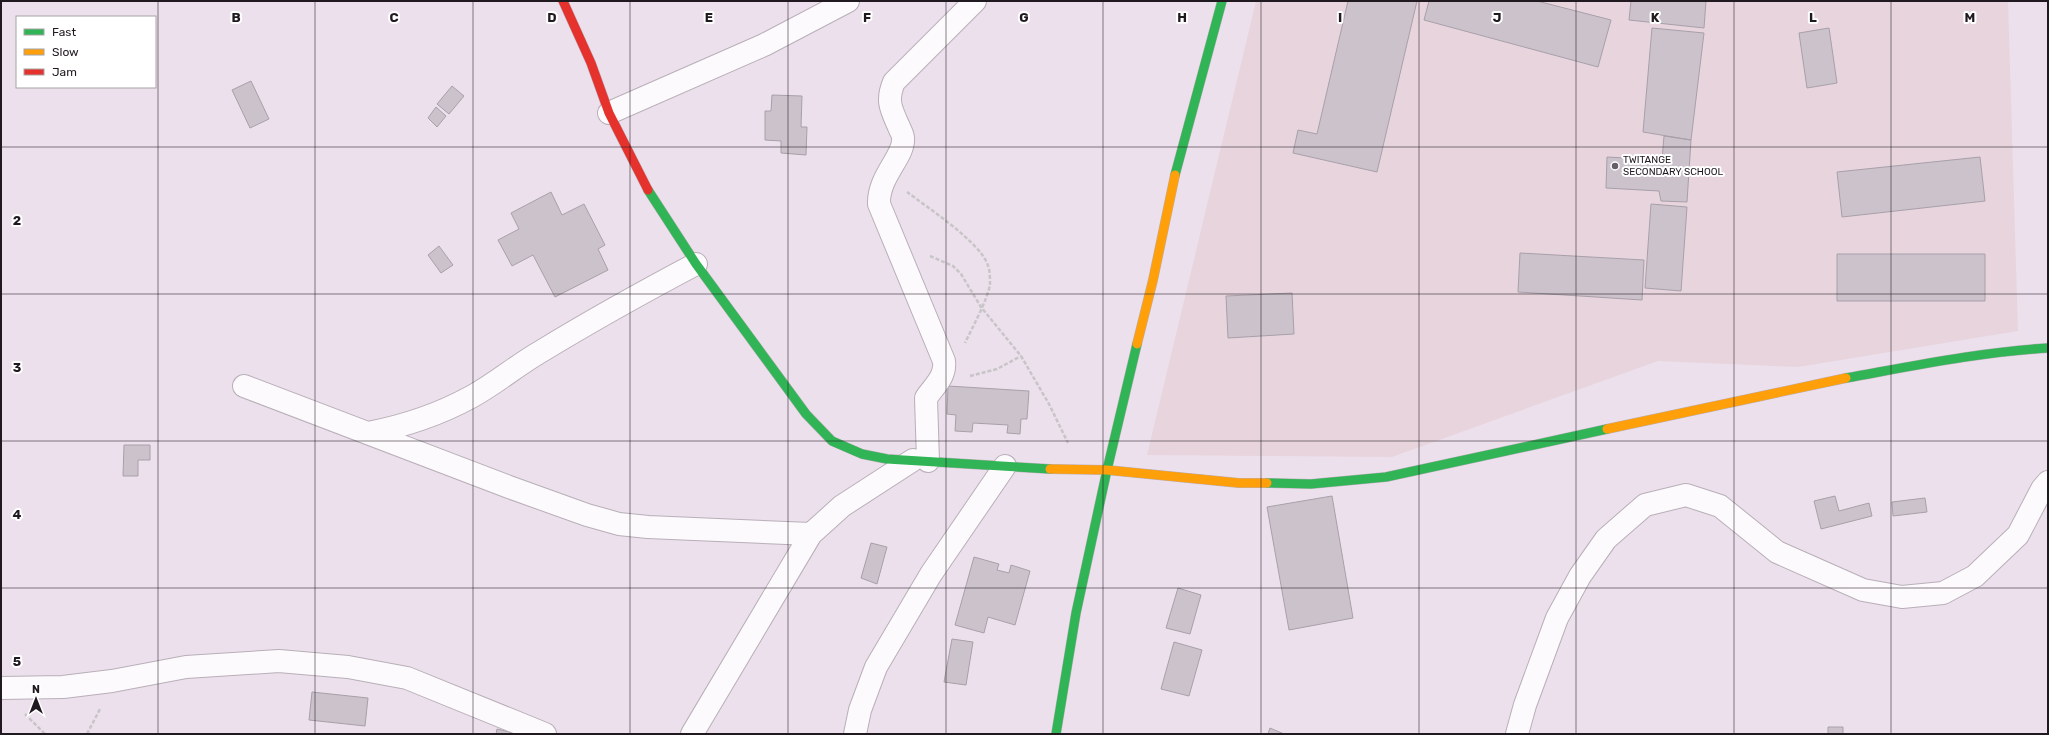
<svg xmlns="http://www.w3.org/2000/svg" width="2049" height="735" font-family="Rubik,sans-serif">
  <rect width="100%" height="100%" fill="#ece0ec"/>
  <path fill="#e8d4dc" d="M1256,1H2008L2018,331L1798,367L1658,361L1392,457L1147,455Z"/>
  <path fill="#cbc2cc" stroke="#a8a0a9" d="M1348,1H1417L1377,172L1293,153L1298,130L1317,134Z
    M1429,1H1537L1611,20L1598,67L1424,20Z
    M1631,1H1706L1704,28L1629,20Z
    M1652,28L1704,33L1691,140L1643,132Z
    M1829,28L1837,83L1807,88L1799,33Z
    M251,81L269,119L250,128L232,90Z
    M452,86L464,96L449,114L437,104Z
    M772,95L802,96L801,127H807L806,155L781,153V141L765,140V111H771Z
    M436,107L446,116L437,127L428,118Z
    M1664,136L1691,140L1687,202L1661,201L1659,191L1606,188L1607,157L1662,160Z
    M1980,157L1985,201L1842,217L1837,172Z
    M551,192L562,215L584,204L605,245L598,249L608,270L555,297L533,255L512,266L498,240L519,229L511,213Z
    M1651,204L1687,207L1681,291L1645,288Z
    M439,246L453,265L441,273L428,255Z
    M1520,253L1644,260L1642,300L1518,292Z
    M1837,254H1985V301H1837Z
    M1292,293L1294,334L1228,338L1226,296Z
    M948,386L1029,391L1027,419H1021L1020,434L1007,433L1008,425L973,423L972,432L955,431L956,415L947,414Z
    M124,445H150V460H138V476H123Z
    M1332,496L1353,618L1289,630L1267,507Z
    M1835,496L1839,511L1869,503L1872,516L1821,529L1814,501Z
    M1925,498L1927,512L1893,516L1892,502Z
    M871,543L887,547L877,584L861,578Z
    M974,557L999,564L997,570L1009,573L1011,565L1030,571L1015,625L988,617L984,633L955,625Z
    M1178,588L1201,595L1190,634L1166,628Z
    M952,639L973,642L966,685L944,682Z
    M1174,642L1202,650L1189,696L1161,689Z
    M312,692L368,698L365,726L309,720Z
    M1828,727H1843V734H1828Z
    M1270,728L1284,734H1268Z
    M497,729L518,734H496Z"/>
  <g fill="none" stroke-linecap="round" stroke-linejoin="round">
    <defs>
      <path id="street" d="M609,113L764,45L848,1
        M244,386L509,487L587,515L619,524L648,527L811,534
        M368,433C405,426 438,415 471,397C495,384 516,366 540,352C591,321 643,292 696,264
        M928,461L926,398C934,386 946,377 944,361L879,204C878,176 905,156 903,138C903,134 900,130 899,127C891,109 886,101 894,82L975,1
        M1,688L63,687L112,681L186,667L279,661L348,667L407,678L545,734
        M692,734L811,534L842,506L913,460
        M855,734L860,710L876,667L931,574L1005,466
        M1517,734L1525,705L1557,618L1580,576L1606,539L1645,505L1686,495L1720,506L1777,552L1863,590L1902,597L1943,593L1975,576L2018,535L2042,489L2048,482"/>
      <path id="fast" d="M1175,175L1222,1
        M648,190L696,264L806,414L832,441L862,454L887,459L1050,469
        M1846,378C1913,366 1980,352 2048,348
        M1267,483L1311,484L1386,477L1607,429
        M1056,734L1076,613L1107,470L1137,344"/>
      <path id="slow" d="M1137,344L1153,280L1175,175
        M1607,429L1846,378
        M1050,469L1107,470L1239,483H1267"/>
      <path id="jam" d="M563,1L591,63L609,113L648,190"/>
    </defs>
    <use href="#street" stroke="#b8afb8" stroke-width="24"/>
    <use href="#fast" stroke="#b8afb8" stroke-width="10"/>
    <use href="#slow" stroke="#b8afb8" stroke-width="10"/>
    <use href="#jam" stroke="#b8afb8" stroke-width="10"/>
    <path stroke="#c8c5c8" stroke-width="2.5" stroke-dasharray="4 2" stroke-linecap="butt" d="M907,192C927,207 978,241 987,263C990,269 990,277 990,284C988,299 972,328 965,343
      M930,256L953,266L961,274L981,307L1021,356L1049,404L1068,443
      M970,376L997,369L1021,356
      M25,714L45,734
      M87,734L100,709"/>
    <use href="#street" stroke="#fcfafc" stroke-width="22"/>
    <use href="#fast" stroke="#30b455" stroke-width="9"/>
    <use href="#slow" stroke="#ff9f0a" stroke-width="9"/>
    <use href="#jam" stroke="#e5322d" stroke-width="9"/>
  </g>
  <path fill="none" stroke="#201920" stroke-width="1" stroke-opacity="0.55" d="M158,1V734M315,1V734M473,1V734M630,1V734M788,1V734M946,1V734M1103,1V734M1261,1V734M1419,1V734M1576,1V734M1734,1V734M1891,1V734M1,147H2048M1,294H2048M1,441H2048M1,588H2048"/>
  <circle fill="#675f67" stroke="#fff" stroke-width="1.5" cx="1615" cy="166" r="4"/>
  <g text-anchor="middle" dominant-baseline="central" stroke-width="4" stroke-linejoin="round" paint-order="stroke">
    <g font-size="10" fill="#201920" stroke="#fff" text-anchor="start">
      <text x="1623" y="160">TWITANGE<tspan x="1623" dy="12">SECONDARY SCHOOL</tspan></text>
    </g>
  </g>
  <g font-size="13" text-anchor="middle" font-weight="bold" fill="#201920" stroke="#fff" stroke-width="4" stroke-linejoin="round" paint-order="stroke">
    <text x="236" y="22">B</text>
    <text x="394" y="22">C</text>
    <text x="552" y="22">D</text>
    <text x="709" y="22">E</text>
    <text x="867" y="22">F</text>
    <text x="1024" y="22">G</text>
    <text x="1182" y="22">H</text>
    <text x="1340" y="22">I</text>
    <text x="1497" y="22">J</text>
    <text x="1655" y="22">K</text>
    <text x="1813" y="22">L</text>
    <text x="1970" y="22">M</text>
    <text x="17" y="225">2</text>
    <text x="17" y="372">3</text>
    <text x="17" y="519">4</text>
    <text x="17" y="666">5</text>
  </g>
  <rect width="2049" height="735" fill="none" stroke="#201920" stroke-width="4"/>
  <rect x="16" y="16" width="140" height="72" fill="#ffffff" stroke="#a6a3a6"/>
  <rect x="24" y="29" width="20" height="6" fill="#30b455" stroke="#a6a3a6"/>
  <text x="52" y="36" font-size="12" fill="#201920">Fast</text>
  <rect x="24" y="49" width="20" height="6" fill="#ff9f0a" stroke="#a6a3a6"/>
  <text x="52" y="56" font-size="12" fill="#201920">Slow</text>
  <rect x="24" y="69" width="20" height="6" fill="#e5322d" stroke="#a6a3a6"/>
  <text x="52" y="76" font-size="12" fill="#201920">Jam</text>
  <g transform="translate(36 699)" stroke="#ffffff" stroke-width="3" paint-order="stroke">
  <path d="M0-3L7 15L0 10L-7 15Z" fill="#201920"/>
  <text y="-6" font-size="11" font-weight="bold" text-anchor="middle" fill="#201920">N</text>
  </g>
</svg>
